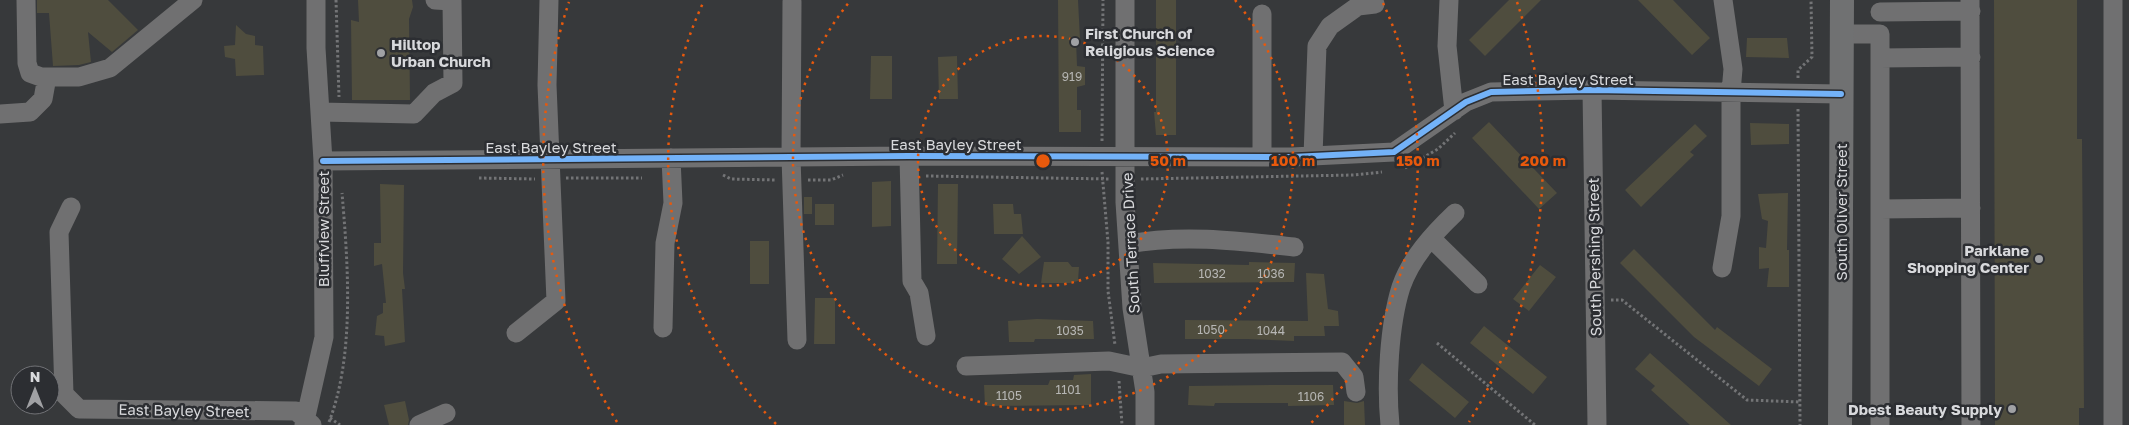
<svg xmlns="http://www.w3.org/2000/svg" width="2129" height="425" font-family="'Golos Text',sans-serif">
  <rect width="100%" height="100%" fill="#37393b"/>
  <path fill="#4f4d3e" d="M37,0H108L138,30L112,52L88,32L91,62L79,65L53,66L49,13H37Z
    M358,0H412L413,7L409,19L410,100H352L351,20L359,22Z
    M1058,0H1078L1080,39H1076L1077,66L1085,67V85L1077,87V110H1081V132H1059Z
    M1156,0H1176V135H1156L1154,112H1156Z
    M1509,0H1541L1485,56L1469,40Z
    M1638,0H1673L1710,38L1692,55Z
    M1994,0H2077V139H2082L2084,408H2079V425H1995Z
    M236,25L246,34L255,36V45L263,46L264,75L236,76L235,59L225,57L224,46L235,45Z
    M1747,38H1787L1789,58L1746,57Z
    M871,56H892V99H870Z
    M957,56L958,99H939L938,57Z
    M1489,122L1557,193L1539,209L1472,138Z
    M1750,123L1789,124V144L1751,145Z
    M1695,124L1707,136L1690,152L1694,155L1641,207L1625,190Z
    M891,181V226L872,227V182Z
    M380,184L404,185L403,273L405,289H402L405,342L385,346L384,336L375,335L377,316L383,313V303H386L382,264L374,266V243H381Z
    M938,184H958L957,264H937Z
    M1788,193L1787,250H1789V287H1767L1769,268L1759,269V247L1766,248L1768,221L1762,219L1758,194Z
    M804,197H812V214H804Z
    M815,204H834V225H815Z
    M993,204H1013L1014,214H1021L1023,234H994Z
    M1022,236L1041,257L1019,274L1002,259Z
    M750,241H769V284H750Z
    M1634,249L1715,330L1717,327L1772,369L1759,386L1694,337L1620,263Z
    M1044,262H1068L1072,267H1079L1078,281L1070,283H1041Z
    M1249,262L1295,263L1294,282L1154,283L1153,263L1249,265Z
    M1540,265L1556,277L1529,311L1513,299Z
    M1306,273L1324,274L1328,309L1338,311L1339,326H1324L1325,336H1294V341L1247,339H1185V320L1308,321Z
    M815,298H835V344H814Z
    M1037,319L1093,321L1094,339H1035L1034,342H1009L1008,321Z
    M1484,326L1547,377L1533,394L1470,343Z
    M1650,353L1731,425H1690L1651,390L1655,386L1635,369Z
    M1422,363L1469,402L1455,418L1409,380Z
    M1091,374V405L985,406L984,385H1048L1050,380H1073L1074,375Z
    M1274,385H1333L1334,405L1288,406V403H1215L1214,406L1188,405L1189,386Z
    M405,401L409,420L408,425H389L384,405Z
    M1344,401L1357,403L1364,401L1365,425H1344Z"/>
  <g fill="none" stroke-linecap="round" stroke-linejoin="round">
    <path stroke="#737476" stroke-width="3" stroke-dasharray="2.5 2.5" stroke-linecap="butt" d="M336,0L339,97
      M1798,78V70L1812,57L1811,0
      M1798,109L1800,425
      M1102,141L1103,0
      M1405,168L1438,149L1455,133
      M1102,172L1108,242V291L1115,345
      M723,175L731,179L776,180
      M926,176L1109,179
      M479,178L535,179
      M566,178H642
      M1141,179L1354,175L1382,172
      M808,180H831L843,175
      M1611,300H1622L1747,400L1800,402
      M1437,343L1535,425
      M1119,381L1122,425
      M330,418L340,425
      M329,422C355,355 348,264 342,193"/>
    <path stroke="#707071" stroke-width="19" d="M26,0L27,63L30,73L41,77H79L110,68L193,0
      M1125,0V202L1132,308L1145,392V425
      M1449,0L1447,46L1454,111
      M1970,0L1971,425
      M792,2L791,157L797,340
      M1880,12L1971,11
      M1841,34H1880V58L1971,57
      M1880,58V425
      M1592,90L1597,425
      M320,112L414,114L434,93L453,83L452,1L435,0
      M0,114L30,112L43,99L47,77
      M909,156L912,281L919,293L926,336
      M1313,156L1317,46L1330,26L1358,6L1375,4
      M1262,157V14
      M323,161L909,156L1292,157L1394,152L1466,102L1491,92L1592,90L1841,94
      M71,207L59,232L64,394L79,409L296,411L312,425
      M1880,209L1971,208
      M1431,238L1478,284
      M1128,244C1183,234 1239,241 1294,247
      M1722,268L1731,216V92L1733,69L1723,0
      M663,328L665,243L673,203L671,158
      M516,333L556,301L547,85L549,0
      M966,366L1109,361L1142,368L1161,364L1342,362L1354,377L1356,392
      M304,425L324,337L323,161L316,48V0
      M419,425L446,413
      M1390,425C1386,385 1389,325 1401,287C1411,258 1433,234 1455,213
      M2113,425V0"/>
    <path stroke="#707172" stroke-width="24" d="M1840,425L1842,0"/>
    <defs>
      <path id="cycleway" d="M323,161L909,156L1292,157L1394,152L1466,102L1491,92L1592,90L1841,94"/>
    </defs>
    <use href="#cycleway" stroke="#2c2e32" stroke-width="9"/>
    <use href="#cycleway" stroke="#73b2f8" stroke-width="6"/>
  </g>
  <g fill="none" stroke="#e8590c" stroke-width="2.5" stroke-dasharray="2.5 5">
    <circle cx="1043" cy="161" r="125"/>
    <path d="M1235 0A250 250 0 1 1 851 0"/>
    <path d="M776 424A375 375 0 0 1 703 3M1383 3A375 375 0 0 1 1310 424"/>
    <path d="M617 422A500 500 0 0 1 569 2M1517 2A500 500 0 0 1 1469 422"/>
  </g>
  <g fill="#a0a1a4" stroke="#2c2e32" stroke-width="2">
    <circle cx="1075" cy="42" r="5"/>
    <circle cx="381" cy="53" r="5"/>
    <circle cx="2039" cy="259" r="5"/>
    <circle cx="2012" cy="409" r="5"/>
  </g>
  <g text-anchor="middle" dominant-baseline="central" stroke-width="5" stroke-linejoin="round" paint-order="stroke">
    <g font-size="12" fill="#b6b6b4">
      <text x="1072" y="76">919</text>
      <text x="1212" y="273">1032</text>
      <text x="1271" y="273">1036</text>
      <text x="1211" y="329">1050</text>
      <text x="1070" y="330">1035</text>
      <text x="1271" y="330">1044</text>
      <text x="1068" y="389">1101</text>
      <text x="1009" y="395">1105</text>
      <text x="1311" y="396">1106</text>
    </g>
    <g font-size="15" font-weight="bold" fill="#d8d9dc" stroke="#2c2e32" text-anchor="start">
      <text x="1085" y="33">First Church of<tspan x="1085" dy="17">Religious Science</tspan></text>
      <text x="391" y="44">Hilltop<tspan x="391" dy="17">Urban Church</tspan></text>
      <text x="2029" y="250" text-anchor="end">Parklane<tspan x="2029" dy="17">Shopping Center</tspan></text>
      <text x="2002" y="409" text-anchor="end">Dbest Beauty Supply</text>
    </g>
    <g font-size="15" fill="#d8d9dc" stroke="#2c2e32">
      <text x="1568" y="79">East Bayley Street</text>
      <text x="956" y="144">East Bayley Street</text>
      <text x="551" y="147">East Bayley Street</text>
      <text transform="translate(1841 212) rotate(-90)">South Oliver Street</text>
      <text transform="translate(323 229) rotate(-90)">Bluffview Street</text>
      <text transform="translate(1130 243) rotate(-93)">South Terrace Drive</text>
      <text transform="translate(1594 257) rotate(-91)">South Pershing Street</text>
      <text transform="translate(184 410) rotate(1)">East Bayley Street</text>
    </g>
  </g>
  <circle cx="1043" cy="161" r="8" fill="#e8590c" stroke="#2c2e32" stroke-width="2.5"/>
  <g font-size="15" text-anchor="middle" font-weight="bold" fill="#e8590c" stroke="#2c2e32" stroke-width="5" stroke-linejoin="round" paint-order="stroke">
    <text x="1168" y="166">50 m</text>
    <text x="1293" y="166">100 m</text>
    <text x="1418" y="166">150 m</text>
    <text x="1543" y="166">200 m</text>
  </g>
  <g transform="translate(35 390)"><circle r="24" fill="#2c2e32" stroke="#717276"/>
  <path d="M0-4L9 19L0 12L-9 19Z" fill="#a0a1a4"/>
  <text y="-8" font-size="14" font-weight="bold" text-anchor="middle" fill="#d8d9dc">N</text>
  </g>
</svg>
